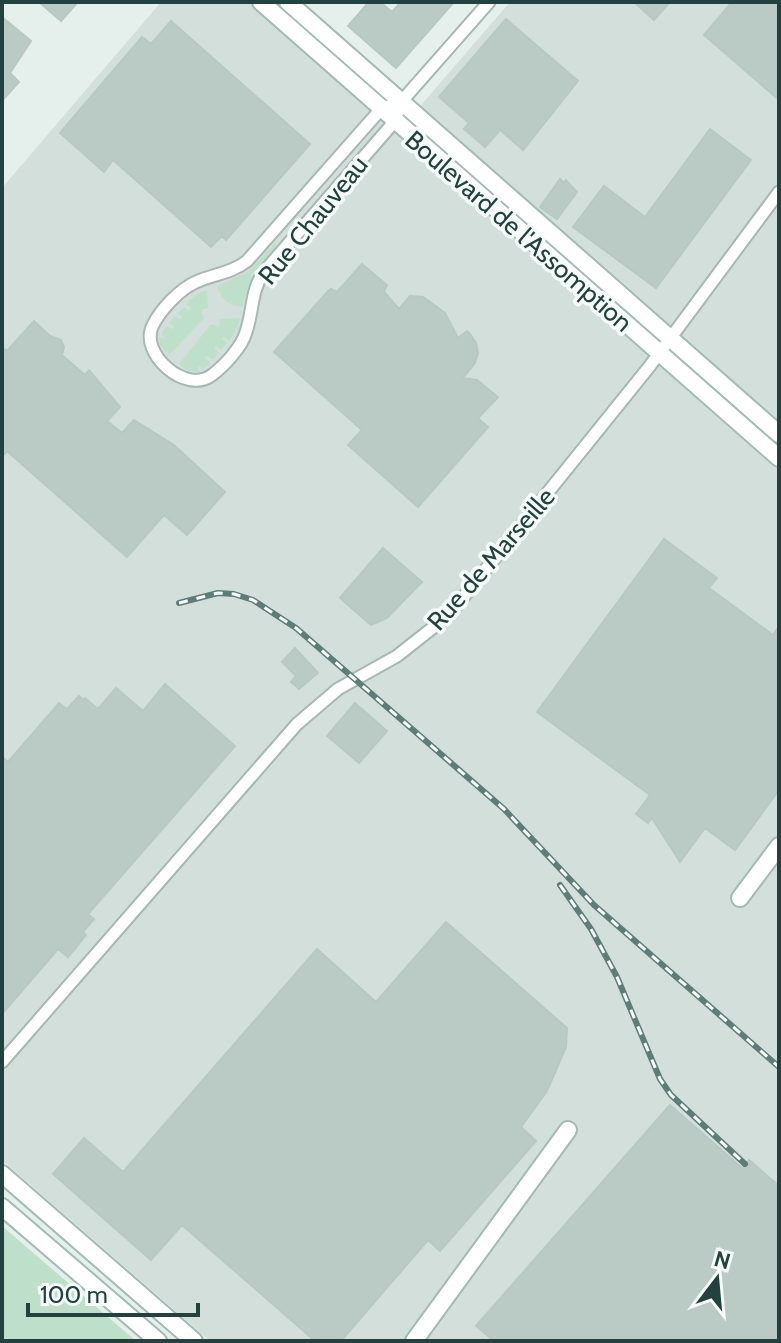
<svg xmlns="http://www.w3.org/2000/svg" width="781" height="1343" font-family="Cabin,sans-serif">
  <rect width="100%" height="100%" fill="#e5efeb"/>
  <path fill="#d3dfdb" d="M161,2H251L396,134L510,2H779V1341H210L2,1160V188Z"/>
  <path fill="#bee0cb" d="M275,243L277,245L252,274L242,307C228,305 221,300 217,286L248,272Z
    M207,290L208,308L201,310L204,318L169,355L160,345L159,337L166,339L161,334L166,326L172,329L174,327L169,323L175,316L181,320L182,317L178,313L184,307L189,310L191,308L186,304C193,296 198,293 207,290Z
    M240,318L237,329L229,341L224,337L222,339L227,343L221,350L216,346L214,348L219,353L213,360L208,356L205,358L211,363L203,369L197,365L200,372L188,371L179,364L211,324L219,326L220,319Z
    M2,1226L136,1341H2Z"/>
  <path fill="#bacac5" stroke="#b7c9c3" stroke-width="2" d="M39,2H78L61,21Z
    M369,2H380L392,12L401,2H454L396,68L348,26Z
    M634,2H670L654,20Z
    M732,2H773L779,7V100L704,35Z
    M2,17L31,41L10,73L19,82L2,101Z
    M506,19L578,81L523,150L500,130L485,147L464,129L469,123L439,97Z
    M171,21L310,144L226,240L222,236L211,247L113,160L104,172L60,133L142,37L151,44Z
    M710,129L751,160L656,288L573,227L604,186L645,217Z
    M560,179L564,183L566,180L577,192L557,219L540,207Z
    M362,264L387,285L384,292L399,309L410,296L423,297L445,313L458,338L467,331L470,334L476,343L478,353L475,363L463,378L477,380L498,397L478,418L488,427L418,507L348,445L362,430L274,352L328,291L331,289L337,292Z
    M34,321L50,336L61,340L64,347L62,355L85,375L89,370L120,407L107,421L122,433L134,420L174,445L225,492L187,535L164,515L127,557L7,451L2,457V347L7,351Z
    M664,539L717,578L709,588L773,635L779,626V790L735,850L705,828L680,862L652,818L648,823L636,814L650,795L537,712Z
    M383,548L422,582L387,618L371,625L340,598Z
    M295,648L318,673L299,689L291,682L296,676L282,662Z
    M165,684L235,746L88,914L94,919L83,932L86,935L68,957L58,949L2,1014V757L8,762L59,703L67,709L79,696L83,700L85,698L98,709L116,688L143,711Z
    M355,703L387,731L359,763L327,736Z
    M446,922L567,1028L566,1047L547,1091L521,1127L536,1141L440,1251L428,1240L341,1341H315L182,1225L151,1260L53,1174L84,1138L123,1172L317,949L376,1002Z
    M670,1105L742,1168L749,1160L779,1186V1341H494L476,1326Z"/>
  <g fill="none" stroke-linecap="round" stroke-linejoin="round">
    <defs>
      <path id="street" d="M389,106L381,109L247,261C232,273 214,274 196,282C180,289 161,309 153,325C138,353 186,395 212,375C224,366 242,347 246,332C253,312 251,291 263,273L395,121L401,102L489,2
        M2,1062L297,724L338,689L397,656L449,615L649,367L779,192"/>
      <path id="secondary" d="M261,2L779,458
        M288,2L779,434
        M740,898L779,846
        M2,1174L194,1341
        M2,1207L158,1341
        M414,1341L568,1130"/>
    </defs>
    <use href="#street" stroke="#a7b8b3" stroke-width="15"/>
    <use href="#secondary" stroke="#a3bbb5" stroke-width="20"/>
    <use href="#street" stroke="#fff" stroke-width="11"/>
    <use href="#secondary" stroke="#fff" stroke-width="16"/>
    <defs>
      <path id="rail" d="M179,603L218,593L234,594L253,600L296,628L504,809L594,905L779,1067
        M560,885L591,929L617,977L660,1079L671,1095L745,1164"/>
    </defs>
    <use href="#rail" stroke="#5e7d78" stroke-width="6"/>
    <use href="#rail" stroke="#f6fbf9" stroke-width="3" stroke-dasharray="9" stroke-linecap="butt"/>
  </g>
  <g text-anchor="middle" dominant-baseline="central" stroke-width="7" stroke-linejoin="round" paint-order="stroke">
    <g font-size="26" fill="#23423d" stroke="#f6fbf9">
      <text transform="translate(313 220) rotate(-51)">Rue Chauveau</text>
      <text transform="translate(519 231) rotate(41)">Boulevard de l'Assomption</text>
      <text transform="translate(491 559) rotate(-49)">Rue de Marseille</text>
    </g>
  </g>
  <rect width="781" height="1343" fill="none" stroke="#23423d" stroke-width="8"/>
  <g transform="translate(717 1279) rotate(16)" stroke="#f6fbf9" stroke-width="6" paint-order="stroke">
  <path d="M0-6L14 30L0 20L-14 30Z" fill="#23423d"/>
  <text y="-12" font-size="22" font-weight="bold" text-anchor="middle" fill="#23423d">N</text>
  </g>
  <path d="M28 1303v12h170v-12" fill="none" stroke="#23423d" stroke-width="4"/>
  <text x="40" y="1303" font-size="24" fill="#23423d" stroke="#f6fbf9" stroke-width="6" paint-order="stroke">100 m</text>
</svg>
